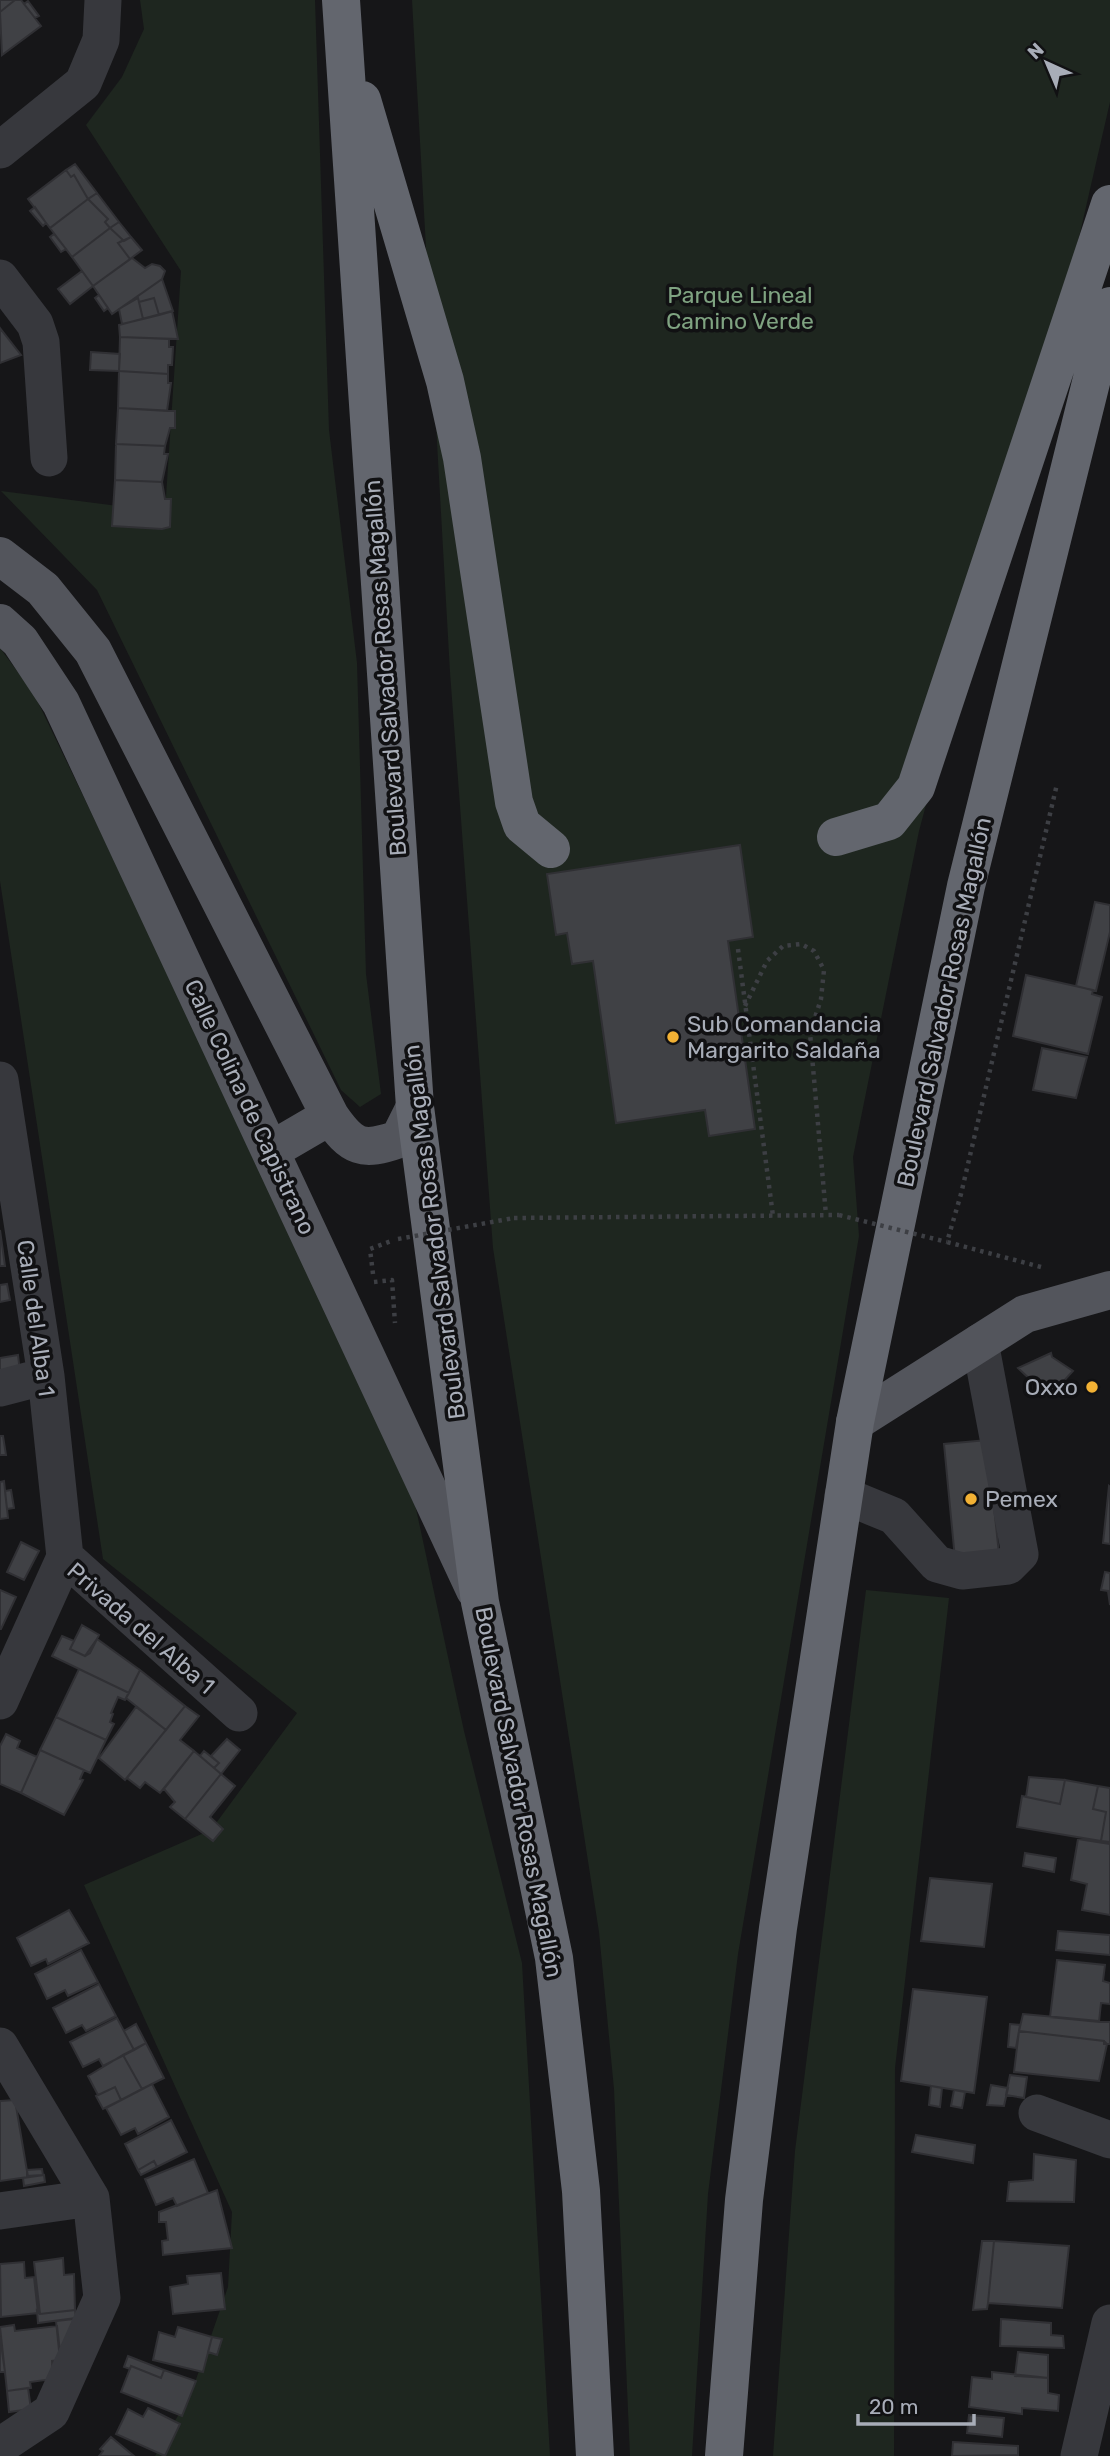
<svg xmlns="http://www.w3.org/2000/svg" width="1110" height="2456" font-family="Rubik,sans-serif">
  <rect width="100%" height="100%" fill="#161618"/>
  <path fill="#1e261f" d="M140,0H315L329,430L357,663L366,974L381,1094L360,1107L341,1090L97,590L1,491L165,512L181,271L86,125L122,77L144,29Z
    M412,0H1110V102L1080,233L919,831L853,1157L859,1236L738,1954L708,2194L692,2456H630L614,2089L599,1932L493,1248L450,672Z
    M0,648L34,694L407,1467L464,1731L522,1963L550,2456H155L192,2391L228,2287L232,2212L84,1885L211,1830L297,1713L103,1559L0,881Z
    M866,1590L949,1598L895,2068L894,2456H773L795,2151Z"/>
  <path fill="#404145" stroke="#303034" stroke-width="2" d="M0,0H15L0,12Z
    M15,0H21L41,26L2,55L0,12Z
    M28,1L39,16L35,18L24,4Z
    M75,164L97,193L88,199L74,175L71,177L66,170Z
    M66,170L71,177L74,175L88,199L50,228L28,199Z
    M97,193L119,222L110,228L105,222L108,219L88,199Z
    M88,199L108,219L105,222L110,228L72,257L50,228Z
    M35,207L46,223L43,226L30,211Z
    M119,222L131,237L124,241L110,228Z
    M110,228L123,240L118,243L130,259L93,286L72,257Z
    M54,234L66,249L61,252L50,237Z
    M131,237L142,250L130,259L118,243Z
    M132,258L145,268L152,264L160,266L165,271L162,279L112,314L93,286Z
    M82,271L93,286L70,304L58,289Z
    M162,279L173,311L159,315L154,298L139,302L138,298L132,300Z
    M99,295L108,308L104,311L95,298Z
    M138,298L143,319L122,324L119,309Z
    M154,298L159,315L143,319L139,302Z
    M172,311L178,339L120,337L119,325Z
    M0,328L21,355L0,363Z
    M120,337L169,339V347H173L172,365H168V374L119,371Z
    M91,352L120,354L119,371L90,370Z
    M119,371L168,374V383H171L167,411L118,408Z
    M118,408L175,411V428H170L165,446L116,444Z
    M116,444L165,446L164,454H168L162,482L115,480Z
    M115,480L162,482L165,499H171L170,527L162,529L112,526Z
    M740,845L753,937L728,941L755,1129L709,1136L705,1110L616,1123L593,961L572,964L567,933L556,935L547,874Z
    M1095,902L1110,905V932L1096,991L1076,986Z
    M1026,975L1093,990L1092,994L1102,997L1088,1054L1013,1036Z
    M1042,1048L1087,1057L1076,1098L1033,1090Z
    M0,1230L5,1266H0Z
    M7,1284L10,1300L0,1302V1285Z
    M1051,1353L1052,1357L1073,1371L1049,1397L1018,1368Z
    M18,1355L20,1372L0,1375V1358Z
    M0,1436H3L6,1455H0Z
    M987,1440L999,1554L955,1559L944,1444Z
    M4,1481L8,1518L0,1519V1482Z
    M1109,1486L1110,1487V1544L1103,1543Z
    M11,1490L14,1508L7,1509L5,1491Z
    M21,1542L39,1551L24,1580L7,1572Z
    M1105,1572L1110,1573V1605L1108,1591L1101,1590Z
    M0,1590L16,1597L1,1629H0Z
    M82,1625L99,1635L90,1653L85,1656L70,1649Z
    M62,1636L74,1641L70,1649L85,1656L97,1639L140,1670L129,1693L52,1656Z
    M79,1669L129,1693L125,1700L118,1697L111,1713L113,1714L110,1722L114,1724L106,1740L56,1717Z
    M140,1670L185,1706L166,1730L126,1698Z
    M185,1706L199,1716L180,1740L194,1751L160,1793L145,1782L140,1788L127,1778Z
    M136,1707L166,1730L125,1780L99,1758Z
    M56,1717L106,1740L90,1773L40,1750Z
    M6,1734L20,1741L17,1748L37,1757L21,1793L0,1784V1746Z
    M227,1739L240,1750L221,1774L214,1768L219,1763L211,1756Z
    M40,1750L84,1770L80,1779L83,1780L64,1815L21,1793Z
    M194,1751L221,1774L185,1819L170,1807L175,1802L164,1789Z
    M204,1751L219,1763L214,1768L200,1756Z
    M221,1774L235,1786L210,1817L223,1829L213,1841L185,1819Z
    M1029,1777L1065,1780L1060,1804L1026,1797Z
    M1065,1780L1098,1786L1093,1809L1106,1812L1101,1841L1017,1827L1022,1796L1060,1804Z
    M1098,1786L1110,1788V1842L1101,1841L1106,1812L1093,1809Z
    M1078,1839L1110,1844V1915L1082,1910L1087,1884L1071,1880Z
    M1025,1853L1056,1858L1054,1872L1023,1866Z
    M930,1878L992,1884L984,1947L921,1941Z
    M69,1910L89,1943L48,1964L46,1959L31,1966L17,1938Z
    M1058,1931L1110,1935V1955L1056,1950Z
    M81,1950L98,1982L68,1996L65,1990L47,1999L35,1974Z
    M1057,1960L1105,1965L1103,1981L1110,1983V2004L1101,2003L1099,2022L1050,2017Z
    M99,1984L116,2016L86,2031L82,2025L66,2033L53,2008Z
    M913,1989L987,1997L974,2093L901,2081Z
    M1023,2014L1110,2022V2044H1104V2041L1019,2031Z
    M117,2018L134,2050L103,2066L99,2059L83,2067L70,2042Z
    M136,2024L146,2043L134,2050L124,2031Z
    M1010,2024L1020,2025L1016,2048L1008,2047Z
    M1019,2031L1104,2041L1107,2044L1099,2081L1014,2072Z
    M146,2043L164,2078L142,2089L123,2055Z
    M123,2055L142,2089L121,2100L115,2087L98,2095L88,2076Z
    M1010,2075L1027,2077L1024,2098L1006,2095Z
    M152,2084L169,2117L138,2134L135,2128L121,2135L106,2108Z
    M991,2085L1008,2088L1004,2106L987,2105Z
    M931,2086L942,2088L940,2107L929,2105Z
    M115,2087L121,2100L103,2109L96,2096Z
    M954,2090L965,2092L962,2108L951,2106Z
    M15,2100L28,2177L0,2181V2101Z
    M171,2120L187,2152L157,2167L154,2161L138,2170L125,2144Z
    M916,2135L975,2145L973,2163L912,2152Z
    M1034,2154L1076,2160L1074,2202L1007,2201L1009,2182L1033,2180Z
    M194,2159L208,2193L177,2206L173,2198L156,2205L145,2179Z
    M154,2161L157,2167L141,2175L138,2170Z
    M42,2169L43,2175L27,2176V2170Z
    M44,2175L45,2182L24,2186L23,2178Z
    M217,2190L232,2248L163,2255L162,2241L168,2240L166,2222H159V2212Z
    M982,2241H994L988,2303L987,2309L973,2310Z
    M994,2241L1069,2246L1062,2308L988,2303Z
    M63,2258L64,2275L74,2274L75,2310L40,2314L34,2262Z
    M24,2262L25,2278L34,2277L38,2313L1,2317L0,2264Z
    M221,2273L225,2309L173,2314L170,2287L188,2284L187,2276Z
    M75,2310L76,2318L38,2323L37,2311L40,2314Z
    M83,2318L59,2350L56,2321Z
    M1001,2319L1051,2323V2335L1063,2336L1064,2348L1000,2346Z
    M14,2325L15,2331L57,2326L61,2360L52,2361L53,2379L30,2382L31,2388L7,2391L0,2327Z
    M178,2327L212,2337L203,2372L153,2360L159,2332L175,2337Z
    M0,2337L5,2372H0Z
    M212,2337L222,2339L217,2355L208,2352Z
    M1018,2352L1048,2355V2378L1015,2376Z
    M128,2356L164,2370L161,2378L131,2366L130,2369L124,2367Z
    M131,2366L161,2378L164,2370L196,2381L182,2416L121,2392Z
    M992,2372L1048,2378V2393L1059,2395L1058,2411L1022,2408V2414L969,2407L972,2377L992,2379Z
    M28,2388L31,2409L9,2412L7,2391Z
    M148,2408L180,2424L165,2456L116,2434L128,2409L143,2417Z
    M969,2415L1004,2418L1002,2437L967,2433Z
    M111,2437L134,2456H99L103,2451L100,2449Z
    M953,2442L1018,2446V2455L952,2456Z"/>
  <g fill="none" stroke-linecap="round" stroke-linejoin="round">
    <path stroke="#3d3f44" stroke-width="4.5" stroke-dasharray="3.5 5" stroke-linecap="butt" d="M738,949L773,1216
      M745,1006L767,961L783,946L801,944L814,951L824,970L821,999L810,1033L826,1215
      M747,1018L765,1027L810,1033
      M514,1218L839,1215
      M1041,1267L947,1242L961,1194L1057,784
      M373,1274L370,1249L394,1240
      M374,1282L392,1280L395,1323"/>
    <path stroke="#37383d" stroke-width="37" d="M0,150L83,83L101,40L103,0
      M0,278L35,324L41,342L49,458
      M0,1080L46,1376L65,1557
      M0,1388L46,1376
      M843,1495L894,1516L937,1564L962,1571L1008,1566L1020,1554L980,1342
      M65,1557L239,1713
      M0,1701L65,1557
      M0,2046L91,2198L102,2298L51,2412L0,2446
      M1037,2113L1110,2140
      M0,2211L91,2198
      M1079,2456L1110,2323"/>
    <path stroke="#53555c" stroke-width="38" d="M0,556L43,589L93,651L330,1116C352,1148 362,1152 399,1139L415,1107
      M0,623L20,641L61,703L475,1590
      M270,1151L330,1116
      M855,1422L1025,1314L1110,1290"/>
    <path stroke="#63666e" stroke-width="38" d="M341,0L415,1107L480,1602L554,1958L581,2191L595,2456
      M362,100L445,381L462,458L514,802L522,825L551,849
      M836,837L889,821L916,787L1110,204
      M724,2456L744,2200L778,1928L855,1422L966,886L1110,306"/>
    <path stroke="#3d3f44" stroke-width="4.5" stroke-dasharray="3.5 5" stroke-linecap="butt" d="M839,1215L947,1242
      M398,1239L514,1218"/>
  </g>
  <g fill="#f2b134" stroke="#111113" stroke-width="2.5">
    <circle cx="673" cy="1037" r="7"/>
    <circle cx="1092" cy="1387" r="7"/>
    <circle cx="971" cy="1499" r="7"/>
  </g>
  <g text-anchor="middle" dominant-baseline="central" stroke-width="7" stroke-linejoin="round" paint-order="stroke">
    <g font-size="23" fill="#7fa381" stroke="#111113">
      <text x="740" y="295">Parque Lineal<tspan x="740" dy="26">Camino Verde</tspan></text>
    </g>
    <g font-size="23" fill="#a8adb8" stroke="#111113">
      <text transform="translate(385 668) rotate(-94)">Boulevard Salvador Rosas Magallón</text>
      <text transform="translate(944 1002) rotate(-78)">Boulevard Salvador Rosas Magallón</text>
      <text transform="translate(250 1107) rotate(65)">Calle Colina de Capistrano</text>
      <text transform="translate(434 1232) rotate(-97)">Boulevard Salvador Rosas Magallón</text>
      <text transform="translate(36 1318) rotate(82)">Calle del Alba 1</text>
      <text transform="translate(141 1628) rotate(41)">Privada del Alba 1</text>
      <text transform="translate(519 1792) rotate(79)">Boulevard Salvador Rosas Magallón</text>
    </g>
    <g font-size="23" fill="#a8adb8" stroke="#111113" text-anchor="start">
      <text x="687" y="1024">Sub Comandancia<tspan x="687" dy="26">Margarito Saldaña</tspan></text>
      <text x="1078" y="1387" text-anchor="end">Oxxo</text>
      <text x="985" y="1499">Pemex</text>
    </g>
  </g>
  <g transform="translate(1047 63) rotate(316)" stroke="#111113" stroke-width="5" paint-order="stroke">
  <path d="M0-5L12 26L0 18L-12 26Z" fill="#a8adb8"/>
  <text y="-10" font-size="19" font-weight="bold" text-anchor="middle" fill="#a8adb8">N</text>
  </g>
  <path d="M858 2414v10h116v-10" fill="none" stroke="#a8adb8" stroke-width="3.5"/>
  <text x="869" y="2414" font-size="21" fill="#a8adb8" stroke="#111113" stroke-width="5" paint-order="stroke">20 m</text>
</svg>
